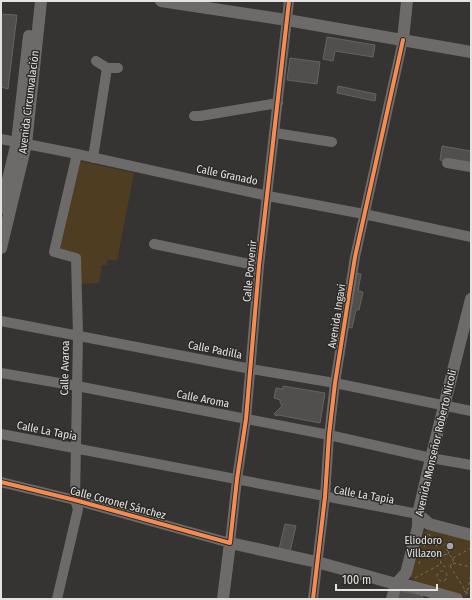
<svg xmlns="http://www.w3.org/2000/svg" width="472" height="600" font-family="'Fira Sans Condensed',sans-serif">
  <rect width="100%" height="100%" fill="#363432"/>
  <path fill="#4f3d22" d="M79,161L134,173L117,261L108,259L106,265H102L99,283L77,284L80,256L57,250Z
    M429,529L471,539V593L466,597L415,583L411,577L424,532Z"/>
  <path fill="#514f4d" stroke="#646361" d="M1,14L17,15L8,89L1,87Z
    M327,37L375,45L373,57L335,51L333,61L323,59Z
    M290,58L320,62L317,84L287,80Z
    M338,86L376,94L375,101L337,93Z
    M442,146L471,151V166L440,160Z
    M356,273L361,274L358,291L363,292L359,310H356L352,328L347,327Z
    M283,386L325,393L320,423L278,415L276,416L274,414L282,406L280,402V400L274,398L276,388L283,389Z
    M285,524L296,526L290,552L279,549Z
    M398,590L423,596L422,599H396Z"/>
  <g fill="none" stroke-linecap="round" stroke-linejoin="round">
    <path stroke="#727170" stroke-width="1" stroke-dasharray="3 3" stroke-linecap="butt" d="M429,534L443,556
      M448,551L446,549L445,545L447,542L450,541
      M422,554L439,559
      M448,554L449,551L454,548V544L451,541
      M444,555L448,554L453,558
      M443,556L440,559L441,564L445,567L449,566
      M453,558L471,548
      M453,563L471,567
      M419,564L428,534
      M450,566L467,593L466,597
      M450,566L453,563V558
      M437 576a5 5 0 1 1 10 0a5 5 0 1 1-10 0Z
      M415,578L441,564
      M464,591L467,593L471,574"/>
    <path stroke="#6c6b6a" stroke-width="10" d="M96,61L107,68H118
      M194,116H200L278,103
      M275,133L332,142
      M1,139L77,154L268,196L364,214L471,237
      M93,158L107,68
      M447,163L471,167
      M154,244L259,266
      M1,321L251,369L335,383L471,411
      M1,373L77,386L329,435L431,458L471,465
      M1,434L418,514
      M1,482L75,500L230,543L237,479L246,419L259,266L289,1
      M57,599L78,509L75,500L78,335L76,258L54,252L77,154
      M313,599L325,497L329,435L335,383L355,257L403,40"/>
    <path stroke="#6d6b6a" stroke-width="12" d="M161,1L287,20L471,52
      M403,40L407,1
      M1,208L17,142L29,36
      M1,248L26,144L41,1
      M418,514L429,524L471,535
      M223,599L230,543L317,562L396,584L410,586L457,599
      M392,599L396,584L406,573L418,527V514L431,458L471,299"/>
    <defs>
      <path id="cycleway" d="M1,482L75,500L230,543L237,479L246,419L259,266L289,1
        M313,599L325,497L329,435L335,383L355,257L403,40"/>
    </defs>
    <use href="#cycleway" stroke="#2d2b27" stroke-width="6"/>
    <use href="#cycleway" stroke="#f68b52" stroke-width="4"/>
  </g>
  <circle fill="#a7a6a3" stroke="#2d2b27" stroke-width="1.5" cx="450" cy="546" r="4"/>
  <g text-anchor="middle" dominant-baseline="central" stroke-width="3" stroke-linejoin="round" paint-order="stroke">
    <g font-size="11" fill="#e4e3e0" stroke="#2d2b27">
      <text transform="translate(29 102) rotate(-83)">Avenida Circunvalación</text>
      <text transform="translate(227 175) rotate(12)">Calle Granado</text>
      <text transform="translate(250 271) rotate(-84)">Calle Porvenir</text>
      <text transform="translate(337 316) rotate(-81)">Avenida Ingavi</text>
      <text transform="translate(215 350) rotate(11)">Calle Padilla</text>
      <text transform="translate(65 368) rotate(-89)">Calle Avaroa</text>
      <text transform="translate(203 399) rotate(11)">Calle Aroma</text>
      <text transform="translate(47 431) rotate(11)">Calle La Tapia</text>
      <text transform="translate(436 443) rotate(-77)">Avenida Monseñor Roberto Nicoli</text>
      <text transform="translate(364 495) rotate(10)">Calle La Tapia</text>
      <text transform="translate(118 503) rotate(15)">Calle Coronel Sánchez</text>
    </g>
    <g font-size="11" fill="#e4e3e0" stroke="#2d2b27" text-anchor="end">
      <text x="442" y="540">Eliodoro<tspan x="442" dy="13">Villazon</tspan></text>
    </g>
  </g>
  <rect width="472" height="600" fill="none" stroke="#e4e3e0" stroke-width="4"/>
  <path d="M336 584v6h101v-6" fill="none" stroke="#e4e3e0" stroke-width="2"/>
  <text x="342" y="584" font-size="12" fill="#e4e3e0" stroke="#2d2b27" stroke-width="3" paint-order="stroke">100 m</text>
</svg>
